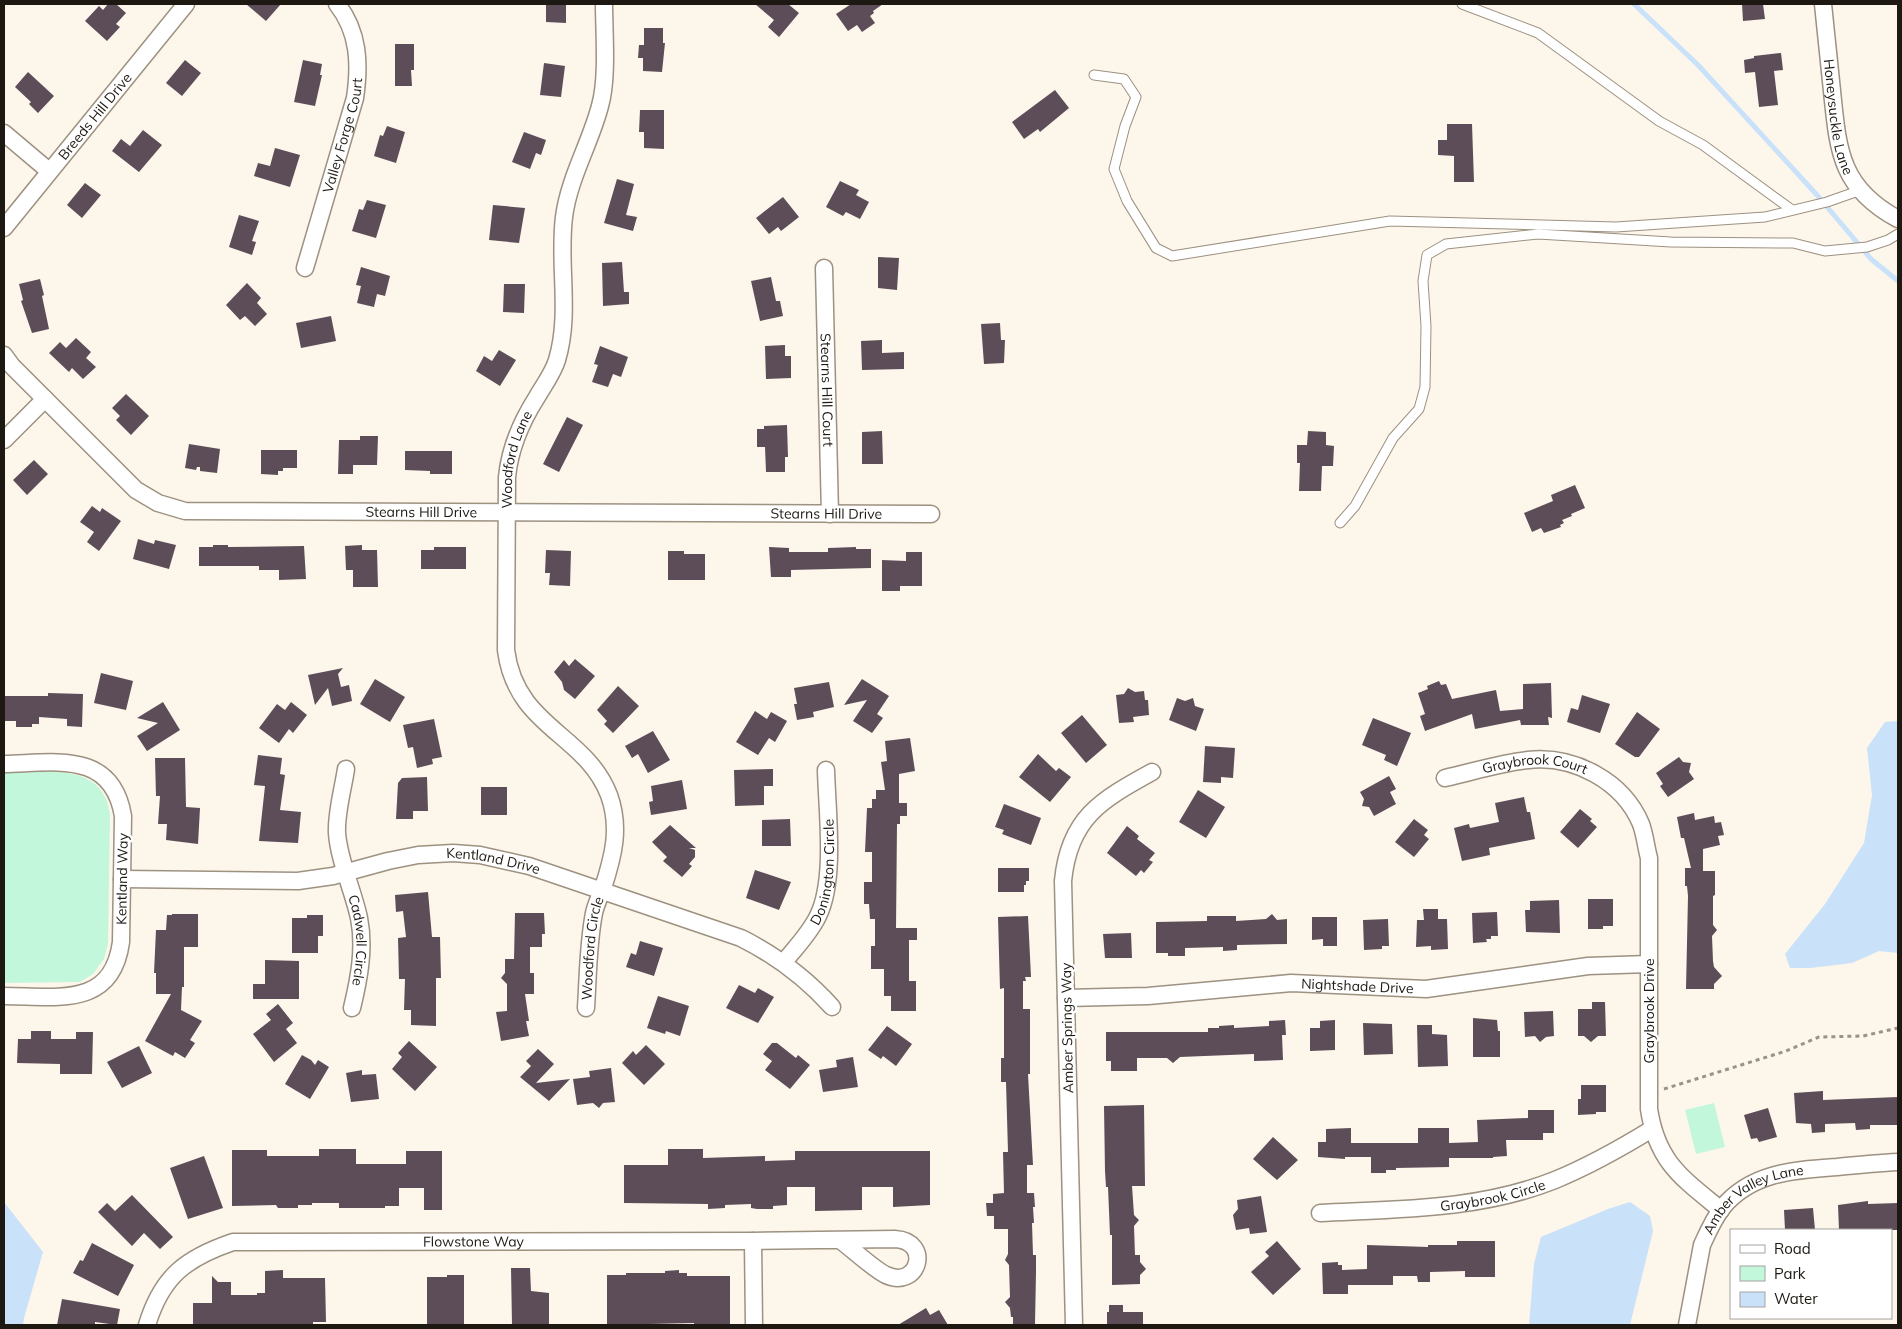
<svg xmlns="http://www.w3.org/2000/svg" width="1902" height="1329" font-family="Mulish,sans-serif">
  <rect width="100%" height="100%" fill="#fdf6eb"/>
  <path fill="#c2f7dc" d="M4,773C44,773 103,760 110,814L108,944L104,959L93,974L80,982L4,983Z
    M1714,1103L1725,1147L1696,1154L1685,1110Z"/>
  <path fill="#c9e1f9" d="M1898,721V953L1879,951L1852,963L1810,968H1790L1785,954L1825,904L1864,843L1872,795L1867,748L1885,722Z
    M4,1202L43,1252L24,1318L23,1325H4Z
    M1630,1202L1650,1216L1653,1231L1630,1325H1529L1534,1264L1541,1237L1608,1209Z"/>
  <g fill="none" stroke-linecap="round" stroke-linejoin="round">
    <path stroke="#c9e1f9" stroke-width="5" d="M1634,4L1698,65L1817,195L1871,259L1898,281"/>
  </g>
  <path fill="#5d4d58" d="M108,4H116L126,13L116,24L120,27L107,41L85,21L99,6L103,10Z
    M246,4H281L266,21Z
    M546,4H566V23L546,22Z
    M755,4H788L799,13L779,37L768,27L774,20Z
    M851,4H883L873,11L874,13L870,16L875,23L862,32L857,25L848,31L836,14Z
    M1742,4H1763L1765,19L1743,21Z
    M644,28H663V43H665L662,72L643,71V58H638L639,45H644Z
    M395,44H414V70H411L412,86H395Z
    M1781,53L1783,70L1774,71L1778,105L1759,107L1755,72L1745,73L1744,60L1754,58V56Z
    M185,60L201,73L182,96L166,83Z
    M303,60L322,64L320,75H322L315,106L294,102Z
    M544,63L565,66L561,97L540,95Z
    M28,72L54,96L38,113L29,104L31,102L15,87Z
    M1055,90L1069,108L1040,132L1038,129L1024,139L1012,122Z
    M640,110H664V149L644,148V132H639Z
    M1447,124H1472L1474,182H1454V156L1438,155V140H1447Z
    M387,126L405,132L396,163L374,156L380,135L383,136Z
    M143,130L162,145L139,172L112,151L121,139L130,146Z
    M524,132L546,140L541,155L536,153L530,169L512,162Z
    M275,148L300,155L290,187L254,176L258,163L270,166Z
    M617,179L634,184L626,215L637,217L633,231L604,223Z
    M840,181L859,190L856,195L869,202L860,219L846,212L843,216L826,207Z
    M85,183L101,195L82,218L67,205Z
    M783,197L799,217L781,231L778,227L769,234L756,218Z
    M367,200L386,205L376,238L352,231L359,209L363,210Z
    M493,205L525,208L519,243L489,240Z
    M239,215L259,221L252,241L256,242L252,255L229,247Z
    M878,257L899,258L897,290L878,288Z
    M622,262L624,292H629V304L603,306L602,263Z
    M361,267L390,276L385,296L377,294L374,307L357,303L361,286L356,285Z
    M771,277L776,301H780L783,316L760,321L751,281Z
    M40,279L44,295L42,296L49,329L32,333L21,301L23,300L19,284Z
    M247,283L261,298L257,303L267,314L255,326L245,316L240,320L226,305Z
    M504,284H525L524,313L503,312Z
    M331,316L336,341L301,348L296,323Z
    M1000,323L1001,340H1005L1004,363L984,364L981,324Z
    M76,338L91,352L86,358L96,367L83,379L72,368L69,372L49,353L60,342L66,348Z
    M882,340V353L904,352V369L862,370L861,341Z
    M785,345V356H791V378L766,379L765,346Z
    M600,346L628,357L621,377L613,374L608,387L592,382L598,365L594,364Z
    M499,350L516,360L500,386L476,371L484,356L492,361Z
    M126,394L149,416L131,435L116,420L120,416L112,408Z
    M567,417L583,425L559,472L543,464Z
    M787,425L788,457H785V472H766L765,447H757V429H764V426Z
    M882,431L883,464H862V432Z
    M1308,431L1326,432V445L1334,446L1333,466H1322L1321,491H1299L1300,463H1297V445H1307Z
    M360,436H378L377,465H353V474H338L339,440H360Z
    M189,444L220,449L217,473L200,471V467H197L196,470L185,468Z
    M261,450H297V468H283V471H278V475L261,474Z
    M405,451H452V474H430V471L405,470Z
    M34,460L48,474L27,495L13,480Z
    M1575,485L1585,508L1571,514L1572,516L1562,520L1564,523L1560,525L1561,527L1544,533L1541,528L1532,532L1524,513L1553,501L1551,495Z
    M92,506L100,512L102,508L121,521L99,551L87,542L94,532L80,522Z
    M138,539L154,544L155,540L176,545L169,569L133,559Z
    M213,545H228V547L304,546L306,579L279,580V570H259V566H199V547H213Z
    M362,545V550H377L378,587H353V570H346L345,546Z
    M434,547H466V569H421V550H434Z
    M769,547L789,548V552H828V548L856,547V549H871V568L791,570V577H771Z
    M546,550L571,551L570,586L549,585L550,573H545Z
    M668,551H684V554H705V580H668Z
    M906,552H922V586H900V591H882V560L906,561Z
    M575,659L595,676L575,699L564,690L562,682L554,672L564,660L569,666Z
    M343,668L338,674L341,687L349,685L352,701L332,706L328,688L315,705L308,675Z
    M101,673L133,681L126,710L94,703Z
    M375,679L405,697L390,722L360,704Z
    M862,679L889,696L877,714L883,718L872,733L853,721L867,700L844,705Z
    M1439,681L1441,685L1446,684L1452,699L1496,690L1500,711L1523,709V684L1551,683L1552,718L1548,717L1549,725H1521L1520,720L1475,729L1472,714L1425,731L1420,716L1425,714L1418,693L1428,689L1427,686Z
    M829,682L834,707L813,712L814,717L797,720L794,704H797L794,688Z
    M618,686L639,706L613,733L604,724L607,721L597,710Z
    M1128,688L1135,692L1144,691L1145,700H1148L1149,715L1133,717L1134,722L1119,723L1116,695L1124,694Z
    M48,693L83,694L82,727L67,726V719L39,717V724H32V727H16V721H4V696H48Z
    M1582,695L1610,704L1600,733L1567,722L1571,708L1578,710Z
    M1177,698L1185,701L1193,698L1195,706L1204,709L1196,731L1169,720Z
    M163,702L180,730L147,751L137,736L158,723L137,718Z
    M291,702L307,715L293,733L289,729L279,743L259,728L277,704L285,710Z
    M755,711L767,719L771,712L787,721L775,742L769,738L758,755L736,742Z
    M1637,712L1660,729L1639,757H1635L1615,744Z
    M1082,715L1107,745L1086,763L1061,733Z
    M1373,718L1411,733L1397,766L1384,760L1386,755L1362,745Z
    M434,719L442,757L432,759L433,764L417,768L413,747L408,748L403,725Z
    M653,731L670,760L648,773L638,754L632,758L625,746Z
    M910,738L915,771L899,774V803H907V816H900V824H897L896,928H917V940H909V981H916V1011H891V996H884V969H871V946H875V919H870L869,904H864V882H872V852H865L867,808H872V799H876V790H885L881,762L887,761L885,741Z
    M1205,746L1235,748L1233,778L1221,777V783L1203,782Z
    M1038,754L1056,771L1059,768L1071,777L1050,802L1019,777Z
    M258,755L282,758L280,774L285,775L280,810L301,812L298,843L259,841L265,786L254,785Z
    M1679,757L1683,762L1691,763L1689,772L1694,779L1668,797L1660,786L1663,784L1656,773Z
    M155,758H185L186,807L200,808L198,844L166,840L167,824H158L160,796H156Z
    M773,769V786H764V805L735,806L734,770Z
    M1389,776L1396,789L1390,792L1396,804L1374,816L1369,807L1362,806L1364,799L1360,792Z
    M427,777L428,811H413V819H396L398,783L402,778Z
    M682,780L687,809L651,815L649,802L653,801L651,786Z
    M481,787H507V815H481Z
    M1198,790L1225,807L1206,838L1179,822Z
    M1524,797L1527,812H1530L1535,839L1489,848L1490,855L1462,861L1454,828L1469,824L1470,828L1499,822L1495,803Z
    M1004,804L1041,818L1031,845L1002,834L1004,830L995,827Z
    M1580,809L1592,819L1590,821L1597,827L1578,848L1560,832Z
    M1694,813L1695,820L1714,816L1715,823L1721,822L1724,835L1718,836L1720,845L1703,849V871H1715V895L1713,896V925L1717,930L1712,936L1713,961L1714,967L1722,976L1714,984V989H1686L1688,896L1687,886H1685V868H1691L1684,838H1681L1677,817Z
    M790,819L791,846H762V820Z
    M1414,819L1428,830L1424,835L1429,839L1414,857L1395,842Z
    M670,825L696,848H689L695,850V857L689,864L692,866L682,877L663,861L667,857L652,842Z
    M1127,826L1139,836L1137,839L1155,853L1149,860L1153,862L1144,873L1141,870L1136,876L1107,853Z
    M998,868H1029V881H1026V885H1024V892H998Z
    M755,870L791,882L779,910L746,898Z
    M428,892L432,937H440L441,978H436V1026L411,1025V1010H404L405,979H399L398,938L406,937L403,911L396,912L395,895Z
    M1588,899H1613V926H1603V929H1588Z
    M1559,900L1560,933L1526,932L1525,910H1530V901Z
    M1423,909H1438V919H1447L1448,949L1431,950V946L1416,947L1417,920H1424Z
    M1497,912L1498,936H1491V939H1486L1487,942L1473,943L1472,913Z
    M515,913H544L545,934H542V947H530V973H534V994H525L529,1021H526L529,1036L501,1041L496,1012L507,1011V984L501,978L505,973V959H514Z
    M172,914H198V947H184V987H182L181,1010L202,1021L190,1040L195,1043L185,1058L175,1052L173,1056L145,1041L171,994H156V973H154L156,930H166L167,915H172Z
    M1272,914L1277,920L1287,919V944L1237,945V950L1223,951V947L1185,948V956H1168V953H1156V922L1207,921V916H1236V921L1266,919Z
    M307,915H323V936H318V953H292V918H307Z
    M1028,916L1031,977H1025L1026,981H1023V1009H1030V1074H1028L1033,1165H1027V1193H1034L1035,1207H1033L1034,1223H1032L1033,1255H1036V1272L1035,1324H1013V1317H1011L1010,1308L1005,1302L1010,1297L1009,1265L1005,1260L1008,1254V1229H994V1216H987L986,1203H993V1194L1004,1193L1003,1152H1008L1006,1082H1001V1058H1004V988L1000,989L998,917Z
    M1312,917H1337V946H1323V939L1312,940Z
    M1388,919L1389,946H1382V949L1364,950L1363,920Z
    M1131,933L1132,958H1105L1103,934Z
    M640,941L663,948L654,976L626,967L631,953L636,955Z
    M265,960L299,961V999H253V984H265Z
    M739,985L755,993L758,988L774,997L758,1023L726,1008Z
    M658,996L689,1006L680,1036L666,1031L665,1034L647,1028Z
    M1592,1002H1605L1606,1036H1598L1591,1042L1584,1036H1578V1009H1592Z
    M278,1004L293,1023L286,1029L297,1043L274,1062L253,1034L271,1020L266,1014Z
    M1553,1011L1554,1036L1546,1037L1540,1042L1535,1036L1525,1037L1524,1012Z
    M1473,1018L1497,1020L1498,1031H1500V1057H1473Z
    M1285,1020L1286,1035H1282L1283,1060L1254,1061V1054L1180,1057L1173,1063L1167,1058H1137V1071H1111V1061H1106V1032H1208V1028H1219V1026L1234,1025V1028L1269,1026V1021Z
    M1335,1020V1050L1310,1051V1028H1320V1021Z
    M1363,1023L1392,1024L1393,1054L1364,1055Z
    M1417,1025H1432V1034L1447,1035L1448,1066L1418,1067Z
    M887,1026L912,1044L896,1066L883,1056L881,1059L868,1050Z
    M31,1031H51V1039H76V1032H93L92,1074H60V1064L17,1063L18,1039H31Z
    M409,1041L437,1067L415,1091L392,1069L402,1057L398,1053Z
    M772,1043H777L796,1058L798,1055L810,1065L790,1089L765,1070L772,1061L763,1054Z
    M646,1045L665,1064L644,1085L622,1063L633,1051L636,1055Z
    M139,1046L152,1073L122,1088L107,1062Z
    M538,1049L554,1064L536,1083L570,1079L549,1101L520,1077L531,1066L526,1061Z
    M302,1055L311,1060L315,1065L318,1060L329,1067L310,1099L285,1084Z
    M853,1057L858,1087L823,1092L819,1070L837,1067L836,1060Z
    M611,1068L615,1102L603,1103L599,1108L593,1103L577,1105L573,1079L590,1077L589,1071Z
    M362,1070V1075L376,1074L379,1099L351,1102L346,1073Z
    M1581,1085H1606V1112H1596V1114L1578,1115V1099H1581Z
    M1823,1091V1100L1898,1097V1125H1870V1129L1856,1130L1855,1123L1825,1124V1132L1812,1133L1811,1124L1796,1123L1794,1093Z
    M1144,1105L1145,1186H1132L1134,1215L1139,1220L1134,1226L1135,1255H1140V1262L1146,1269L1140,1275V1284L1112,1285V1235H1110L1108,1187H1106L1105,1171L1104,1106Z
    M1768,1108L1777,1137L1759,1142L1757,1138L1751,1139L1744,1115Z
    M1528,1110H1554V1133H1543V1140H1506L1507,1156L1493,1157V1158H1449V1167L1396,1168V1170H1386V1173H1371V1157H1345V1159L1318,1157V1142H1326V1129L1351,1128V1143H1418V1128H1449V1143L1478,1142L1477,1120L1528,1118Z
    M1273,1137L1298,1160L1277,1180L1253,1159Z
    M319,1149H356V1164H406V1151H442V1210H424V1188H399V1206H385V1208H339V1203H312V1205H298V1208H278L276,1205L232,1206V1150H267V1156H319Z
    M668,1149H703V1158L765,1156V1161L795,1160V1151H930V1205L893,1207V1187H862V1210L815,1211V1187H787V1205L773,1206V1209H757L751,1208V1204L725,1205V1208L708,1209V1204L624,1203V1165H668Z
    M204,1156L223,1208L188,1219L170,1168Z
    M132,1195L173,1237L160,1249L144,1233L132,1246L98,1212L107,1203L115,1211Z
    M1261,1196L1267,1232L1250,1234L1249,1228L1236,1230L1233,1215L1238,1209L1237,1200Z
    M1868,1201V1204L1898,1203V1230H1839L1838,1205Z
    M1813,1208L1815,1230H1785L1784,1210Z
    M1277,1241L1301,1269L1273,1295L1251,1272L1269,1256L1265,1252Z
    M1457,1241H1495V1277H1465V1271L1430,1272V1282H1418L1417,1276H1393V1285H1348V1294H1323L1322,1263L1338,1262V1265H1342V1270L1367,1269V1245L1428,1247V1245H1457Z
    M92,1243L134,1265L118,1296L73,1273L80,1260L83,1261Z
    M511,1268H530L531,1291L549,1293V1325H512Z
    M283,1270V1278H325L326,1322H313V1325H193V1303H212V1276L218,1282H231V1295H257V1293H265V1271Z
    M679,1270V1273H687V1276H730V1325H694V1323L607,1325V1275H626V1273H665V1271Z
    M447,1275H464V1325H427V1277H447Z
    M62,1299L120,1309L117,1325L95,1322V1325H57Z
    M1109,1305H1123V1312H1143V1325H1107V1312H1109Z
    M926,1308L930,1315L939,1310L948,1325H898Z"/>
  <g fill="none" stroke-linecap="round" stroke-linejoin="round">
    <defs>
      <path id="lane" d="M1462,4L1538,33L1659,121L1703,145L1792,210
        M1094,75L1124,79L1136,97L1125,126L1114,169L1127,201L1156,248L1172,256L1390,221L1616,227L1765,217L1827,202L1861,190
        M1340,523L1355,506L1393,438L1419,409L1425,387L1426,326L1423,281L1427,255L1446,244L1538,234L1671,242L1793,243L1825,251L1867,247L1888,240L1898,234"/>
      <g id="street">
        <path id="s1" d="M1823,4C1826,33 1829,62 1832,91C1838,150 1840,188 1898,219"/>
        <path d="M4,133L49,171"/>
        <path id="s2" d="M4,228L186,4"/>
        <path id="s3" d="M305,268L355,98C360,64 359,32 337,4"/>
        <path id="s4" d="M824,268L830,514"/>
        <path id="s5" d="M4,355L12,366L136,490L158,503L185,511L931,514"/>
        <path d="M4,440L45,399"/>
        <path d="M4,764C55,763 112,750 123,816L121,942C112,1009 56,996 4,996"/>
        <path id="s6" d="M346,769C343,789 336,813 337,833C339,861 353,890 359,918C365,948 359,979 352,1008"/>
        <path id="s7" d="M1445,778C1472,772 1500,763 1528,760C1574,755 1623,781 1641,824C1645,835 1646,847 1649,858V1109C1657,1162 1682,1178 1721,1210"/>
        <path id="s8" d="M122,879L298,881L333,876L388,861L418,855L453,853L480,855L529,866L741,938C777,956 805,977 832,1007"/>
        <path id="s9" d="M784,962C796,947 810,933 818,916C836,880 827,811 826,770"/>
        <path id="s10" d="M1066,998L1148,996L1291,983L1426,989L1588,966L1649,964"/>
        <path id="s11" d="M586,1008C588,976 588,944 594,913C596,904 600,896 603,888C613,857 621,828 609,795C585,733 516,728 506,650L507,477C510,447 521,422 537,397C544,385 553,373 557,360C571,313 558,265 564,217C569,178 590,144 600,106C608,78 604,33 604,4"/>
        <path id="s12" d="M1320,1213C1399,1209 1480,1210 1555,1180C1589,1166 1621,1148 1652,1129"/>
        <path d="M753,1241L754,1325"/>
        <path id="s13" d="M147,1325C162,1276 186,1258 233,1242L753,1241L895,1239C932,1241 919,1290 886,1275C875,1270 852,1249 840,1240"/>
        <path d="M1074,1325L1063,881C1069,818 1101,800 1152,772"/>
        <path id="s14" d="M1687,1325L1702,1245C1708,1232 1713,1220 1722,1208C1751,1172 1795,1170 1837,1167C1857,1165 1878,1163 1898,1162"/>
      </g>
    </defs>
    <use href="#lane" stroke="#9d9180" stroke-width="11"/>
    <use href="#street" stroke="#9d9180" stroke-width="19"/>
    <path stroke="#989289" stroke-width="3" stroke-dasharray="4 4" stroke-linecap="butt" d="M1664,1089L1786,1051L1819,1037L1863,1036L1898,1028"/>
    <use href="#lane" stroke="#fff" stroke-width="9"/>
    <use href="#street" stroke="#fff" stroke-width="16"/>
  </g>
  <g text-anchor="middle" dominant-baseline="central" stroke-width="5" stroke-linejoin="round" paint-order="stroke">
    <g font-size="14" fill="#1d1912" stroke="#fff">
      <text stroke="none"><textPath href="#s2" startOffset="144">Breeds Hill Drive</textPath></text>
      <text stroke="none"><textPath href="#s1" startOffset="114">Honeysuckle Lane</textPath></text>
      <text stroke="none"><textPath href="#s3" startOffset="138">Valley Forge Court</textPath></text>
      <text stroke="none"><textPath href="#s4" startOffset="122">Stearns Hill Court</textPath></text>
      <text stroke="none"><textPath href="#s11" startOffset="591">Woodford Lane</textPath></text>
      <text stroke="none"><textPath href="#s5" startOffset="479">Stearns Hill Drive</textPath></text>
      <text stroke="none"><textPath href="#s5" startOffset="884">Stearns Hill Drive</textPath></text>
      <text stroke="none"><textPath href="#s7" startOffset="92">Graybrook Court</textPath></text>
      <text stroke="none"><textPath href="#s8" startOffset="375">Kentland Drive</textPath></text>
      <text stroke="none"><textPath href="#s9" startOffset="102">Donington Circle</textPath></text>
      <text transform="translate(122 879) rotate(-89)">Kentland Way</text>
      <text stroke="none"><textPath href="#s6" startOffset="175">Cadwell Circle</textPath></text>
      <text stroke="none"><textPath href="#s11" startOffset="60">Woodford Circle</textPath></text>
      <text stroke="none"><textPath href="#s10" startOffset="292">Nightshade Drive</textPath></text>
      <text transform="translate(1649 1011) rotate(-90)">Graybrook Drive</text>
      <text transform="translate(1067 1028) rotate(-91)">Amber Springs Way</text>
      <text stroke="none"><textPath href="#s12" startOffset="174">Graybrook Circle</textPath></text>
      <text stroke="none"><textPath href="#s14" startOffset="155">Amber Valley Lane</textPath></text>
      <text stroke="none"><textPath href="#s13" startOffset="366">Flowstone Way</textPath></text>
    </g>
  </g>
  <rect width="1902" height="1329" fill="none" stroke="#1d1912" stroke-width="10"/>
  <rect x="1730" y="1229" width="162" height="90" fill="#ffffff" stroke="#a5a3a0"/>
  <rect x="1740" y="1245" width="25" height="8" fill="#ffffff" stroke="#a5a3a0"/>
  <text x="1774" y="1254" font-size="15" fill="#1d1912">Road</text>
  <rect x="1740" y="1266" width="25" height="15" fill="#c2f7dc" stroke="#a5a3a0"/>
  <text x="1774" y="1279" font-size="15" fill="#1d1912">Park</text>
  <rect x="1740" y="1292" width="25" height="15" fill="#c9e1f9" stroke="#a5a3a0"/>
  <text x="1774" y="1304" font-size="15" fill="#1d1912">Water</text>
</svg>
